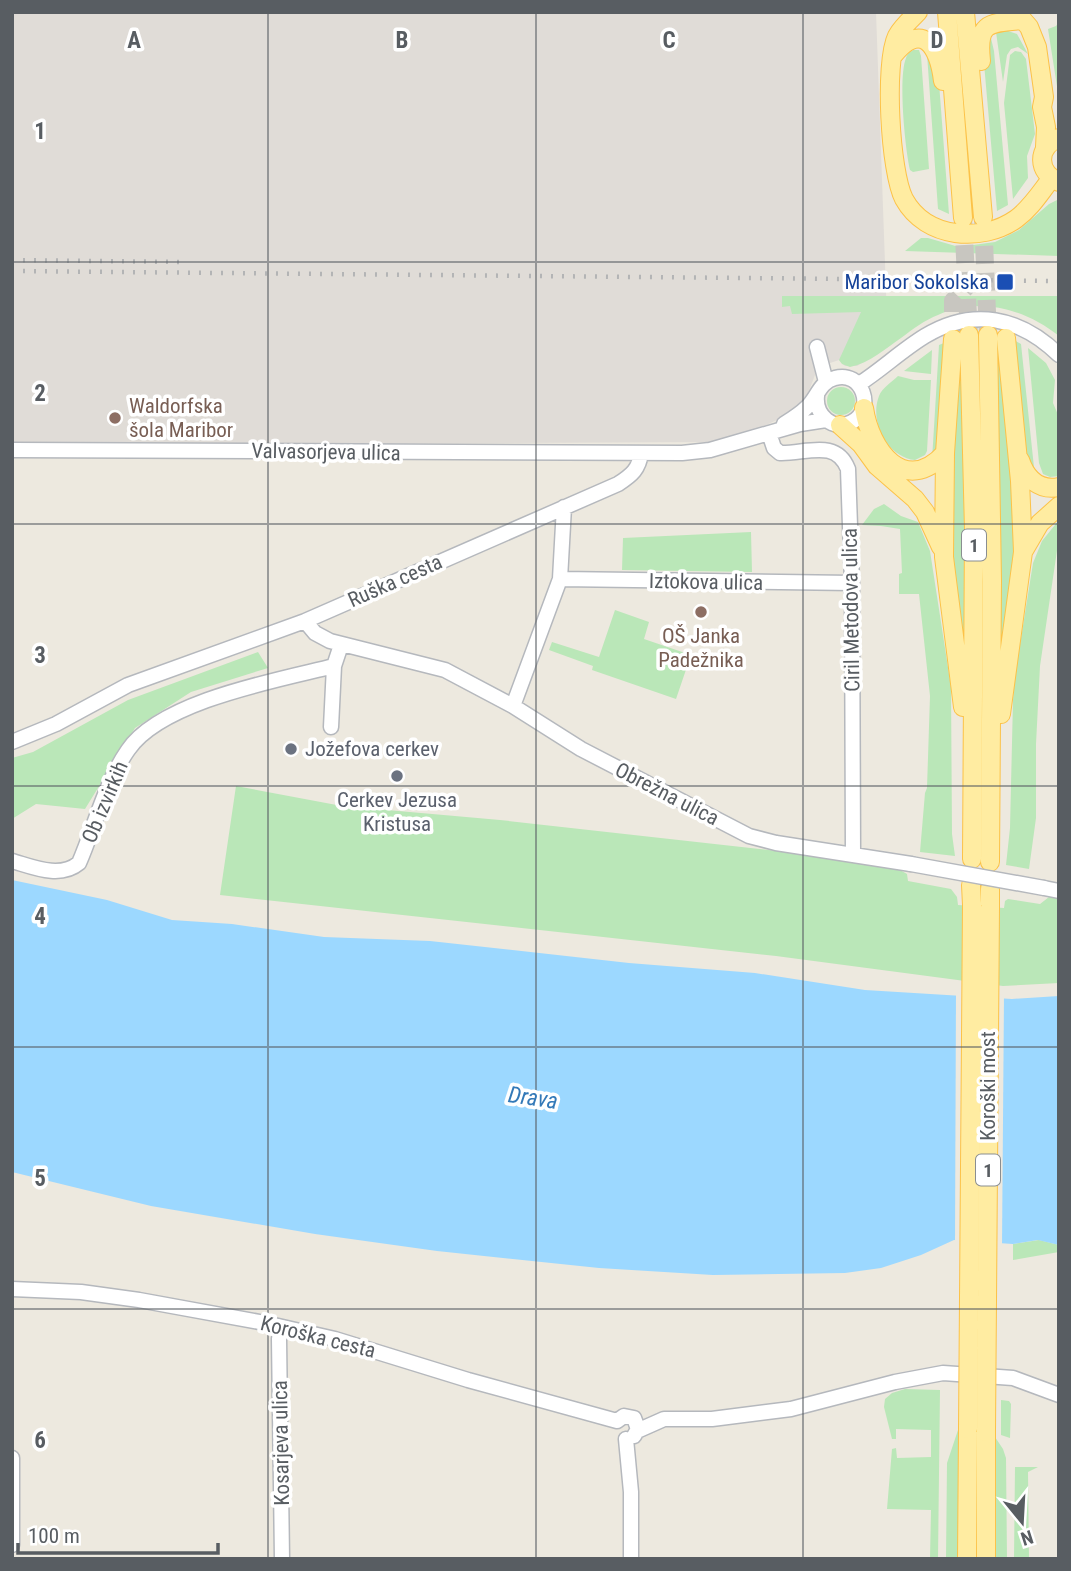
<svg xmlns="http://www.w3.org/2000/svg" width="1071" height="1571" font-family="'Roboto Condensed',sans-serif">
  <rect width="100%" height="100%" fill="#ede9df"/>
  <path fill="#e0dcd7" d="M12,12H876L888,347L857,366H845L839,360L818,367L807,396L794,412L762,427L715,442L92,445L12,444Z"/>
  <path fill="#bae7b8" d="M1059,22V99L1048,29L1056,26Z
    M1005,30L1017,34L1028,54L1018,47L1011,49L1007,55L1003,82L996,32Z
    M990,34L994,51L1008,205L997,211L983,52Z
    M913,50H919L921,56L929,169L913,172L910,170C905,148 898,78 906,58C908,53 909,53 913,50Z
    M1015,51L1021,52L1026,59L1035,134L1027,156L1028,178L1013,199L1004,103L1010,55Z
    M927,54L938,70L949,214L938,209Z
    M1059,199V256L905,251L921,238H928L959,247L995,242L1019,230L1049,204Z
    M782,296H1059V336C1025,309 979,296 938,315C925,320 913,329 901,338C886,348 870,363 850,367L842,364L839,360L861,312L792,314L790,306L782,307Z
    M996,336L999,337L1004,367L1016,554L1000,664Z
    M1012,339L1021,344L1035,477L1026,465Z
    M949,341L942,441L932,460L939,345Z
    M959,342H963L966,417V664L951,567L950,459Z
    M1028,348L1046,363L1055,380L1053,403L1059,417V476L1050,477L1043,474L1039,463Z
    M932,350L931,374L904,371Z
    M898,376L914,380H931L927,451L925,455L915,460C887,457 869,421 879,396C882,388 892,382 898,376Z
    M827 401a14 14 0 1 1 28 0a14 14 0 1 1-28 0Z
    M884,504L901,516L918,522L930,551L951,687L952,834L955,856L920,852L925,793L927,788L930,696L919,594H899V574L902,573L900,529L881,526L862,525L874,509Z
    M1059,520V537L1040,666L1036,744V818L1029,869L1006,865L1010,828L1013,700L1015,676L1033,563L1042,541Z
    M751,532L752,572L622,570L623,538Z
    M615,610L649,622L644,639L691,655L676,699L592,670L593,666L549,650L552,642L599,657Z
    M258,652L268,668L191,692L135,728L85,809L36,804L12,819V758L33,752L128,700Z
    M236,786L342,806L500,820L849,859L900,870L907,874L908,881L951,889L957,897L958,905L1004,908L1005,901L1008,899L1040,904L1049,897L1059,899V983L1003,986L776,956L220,895Z
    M1039,1240L1059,1245V1252L1013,1260V1244Z
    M905,1389L940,1390L938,1559H930L931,1510L887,1509L892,1449L896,1448L897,1458L931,1457V1430L896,1429V1439H892L884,1407L885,1399L892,1393Z
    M1001,1400L1009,1401L1011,1404L1010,1438L1001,1435Z
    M959,1427V1559H946L947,1463Z
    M993,1434L1003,1449L1006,1458L1007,1559H993Z
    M1015,1467H1038L1028,1472L1029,1559H1014Z"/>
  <path fill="#9cd8ff" d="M12,880L107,900L172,920L232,924L324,937L430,941L629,963L755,973L865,990L1012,999L1059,996V1245L1038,1240L1013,1244L954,1240L921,1255L881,1268L845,1273L713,1275L599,1268L437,1251L315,1234L151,1206L12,1172Z"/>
  <path fill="#ede9df" d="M956,992L1004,995L1002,1247L955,1244Z"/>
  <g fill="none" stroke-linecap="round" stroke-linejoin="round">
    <path stroke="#c8c6c0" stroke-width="18" stroke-dasharray="18 9" stroke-linecap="butt" d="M963,218L969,335
      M983,219L988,335
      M953,339V301L967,286"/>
    <defs>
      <path id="minor" d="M817,347L826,382
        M859,384C881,370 902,350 925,336C973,307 1020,317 1059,355
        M784,424C792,419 800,414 806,408C817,399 819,382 835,378C862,370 876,409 852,422C833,432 815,415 817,396
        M769,433L774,448L780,453C805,454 836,438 848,469L852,583L853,854
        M12,450L682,453L710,450L800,424L826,420
        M560,579L852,583
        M305,621L315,633L330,641L445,670L513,706L581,749L749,836L776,843L911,864
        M513,706L560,579L564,507
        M331,727L334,666L341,645
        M12,742L56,724L128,685L305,621L618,484C632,475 639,469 641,453
        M12,861C33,867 60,879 79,863C95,826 105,783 128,750C161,701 278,680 334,666
        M1044,888L1059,891
        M12,1289L81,1292L139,1300L265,1323L335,1339L468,1380L617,1421
        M282,1327L279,1339L282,1559
        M617,1421L624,1416L634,1418L638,1429L634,1436
        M637,1431L664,1419H712L791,1409L895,1382L943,1373L1013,1378L1059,1395
        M626,1439L631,1492V1559
        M12,1458V1545"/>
      <path id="major" d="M918,12C911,19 902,27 897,36C884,63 890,172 904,199C926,239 982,243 1016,219C1031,208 1040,193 1051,179
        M947,12L963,218
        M965,12L983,217
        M1016,12L1029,27L1037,47L1044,97L1042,107L1046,127L1045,147
        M892,57C922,19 939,46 943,81
        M981,61C977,23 987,23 1022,20
        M1059,138C1036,147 1037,173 1059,182
        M969,335L974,530L972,859
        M988,335L992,581L990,862
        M953,339L945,453L944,557L963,707
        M864,408C870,450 905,497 945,453
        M840,425L861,444L877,466L915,499L925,512L941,547
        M1020,460C1026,478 1039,491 1059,487
        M1023,552L1040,523L1059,506
        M1001,714L1023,552L1020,481L1006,338
        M971,885L972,905
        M990,907V889
        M967,1559L968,1429
        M986,1559V1432"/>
    </defs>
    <use href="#minor" stroke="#b5b8bd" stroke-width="17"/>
    <use href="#major" stroke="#fcc248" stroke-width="20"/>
    <use href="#minor" stroke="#fff" stroke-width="14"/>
    <use href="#major" stroke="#ffeca1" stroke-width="18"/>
    <path stroke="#b3b4b5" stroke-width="4.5" stroke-dasharray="2 9" stroke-linecap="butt" d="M12,260L187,262
      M12,271L1059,281"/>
    <defs>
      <path id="minor-bridge" d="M911,864L1044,888"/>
      <path id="major-bridge" d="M968,1429L972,905
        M986,1432L990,907"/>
    </defs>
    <use href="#minor-bridge" stroke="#b5b8bd" stroke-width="17" stroke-linecap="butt"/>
    <use href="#major-bridge" stroke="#fcc248" stroke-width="20" stroke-linecap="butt"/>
    <use href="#minor-bridge" stroke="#fff" stroke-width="14"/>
    <use href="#major-bridge" stroke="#ffeca1" stroke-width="18"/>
  </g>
  <path fill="none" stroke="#585d62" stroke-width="2" stroke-opacity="0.55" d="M268,12V1559M536,12V1559M803,12V1559M12,262H1059M12,524H1059M12,786H1059M12,1047H1059M12,1309H1059"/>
  <rect fill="#1a4fb4" stroke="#fff" stroke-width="2.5" x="996" y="273" width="18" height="18" rx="3.5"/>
  <g fill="#8d6e63" stroke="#fff" stroke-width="2.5">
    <circle cx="115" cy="418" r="7"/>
    <circle cx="701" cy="612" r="7"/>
  </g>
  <g fill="#6b7280" stroke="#fff" stroke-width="2.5">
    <circle cx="291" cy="749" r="7"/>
    <circle cx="397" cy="776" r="7"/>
  </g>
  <g text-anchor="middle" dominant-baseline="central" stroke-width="7" stroke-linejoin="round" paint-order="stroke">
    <g fill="#fff" stroke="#8a8e91" stroke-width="2">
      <rect x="962" y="529.5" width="24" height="31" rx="5"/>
      <rect x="976" y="1154.5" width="24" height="31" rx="5"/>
    </g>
    <g font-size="19" font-weight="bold" fill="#585d62">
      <text x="974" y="545">1</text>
      <text x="988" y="1170">1</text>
    </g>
    <g font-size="21" fill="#164399" stroke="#fff" text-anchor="end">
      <text x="989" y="282">Maribor Sokolska</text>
    </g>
    <g font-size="21" fill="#785e54" stroke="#fff" text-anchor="start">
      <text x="129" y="406">Waldorfska<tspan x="129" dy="24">šola Maribor</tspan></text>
      <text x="701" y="636" text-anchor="middle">OŠ Janka<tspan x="701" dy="24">Padežnika</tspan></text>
    </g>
    <g font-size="21" fill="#585d62" stroke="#fff">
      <text transform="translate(326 452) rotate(1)">Valvasorjeva ulica</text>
      <text transform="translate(395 581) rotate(-24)">Ruška cesta</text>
      <text transform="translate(706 582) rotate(1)">Iztokova ulica</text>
      <text transform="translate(851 610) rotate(-91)">Ciril Metodova ulica</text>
      <text transform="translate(667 794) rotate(27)">Obrežna ulica</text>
      <text transform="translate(105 802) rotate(-67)">Ob izvirkih</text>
      <text transform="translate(988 1086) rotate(-90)">Koroški most</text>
      <text transform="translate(318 1337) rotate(14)">Koroška cesta</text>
      <text transform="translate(281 1443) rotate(-91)">Kosarjeva ulica</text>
    </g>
    <g font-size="21" fill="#5b616d" stroke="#fff" text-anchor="start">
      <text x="305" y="749">Jožefova cerkev</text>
      <text x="397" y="800" text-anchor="middle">Cerkev Jezusa<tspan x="397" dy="24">Kristusa</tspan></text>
    </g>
    <g font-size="23" font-style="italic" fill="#3379b8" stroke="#fff">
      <text transform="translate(533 1098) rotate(8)">Drava</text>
    </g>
  </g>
  <g font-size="23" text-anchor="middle" font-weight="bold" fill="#585d62" stroke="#fff" stroke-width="7" stroke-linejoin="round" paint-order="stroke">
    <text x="134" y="48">A</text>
    <text x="402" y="48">B</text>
    <text x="669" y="48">C</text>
    <text x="937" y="48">D</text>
    <text x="40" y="139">1</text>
    <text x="40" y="401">2</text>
    <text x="40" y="663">3</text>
    <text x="40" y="924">4</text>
    <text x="40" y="1186">5</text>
    <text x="40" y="1448">6</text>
  </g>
  <rect width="1071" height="1571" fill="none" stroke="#585d62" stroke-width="28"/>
  <g transform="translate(1022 1522) rotate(162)" stroke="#ffffff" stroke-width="5" paint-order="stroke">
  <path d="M0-5L12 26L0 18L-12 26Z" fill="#585d62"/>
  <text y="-10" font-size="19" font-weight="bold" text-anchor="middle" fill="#585d62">N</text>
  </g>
  <path d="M18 1543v10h200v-10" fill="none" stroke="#585d62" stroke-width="3.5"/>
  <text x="28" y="1543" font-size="21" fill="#585d62" stroke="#ffffff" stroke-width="5" paint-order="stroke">100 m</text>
</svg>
